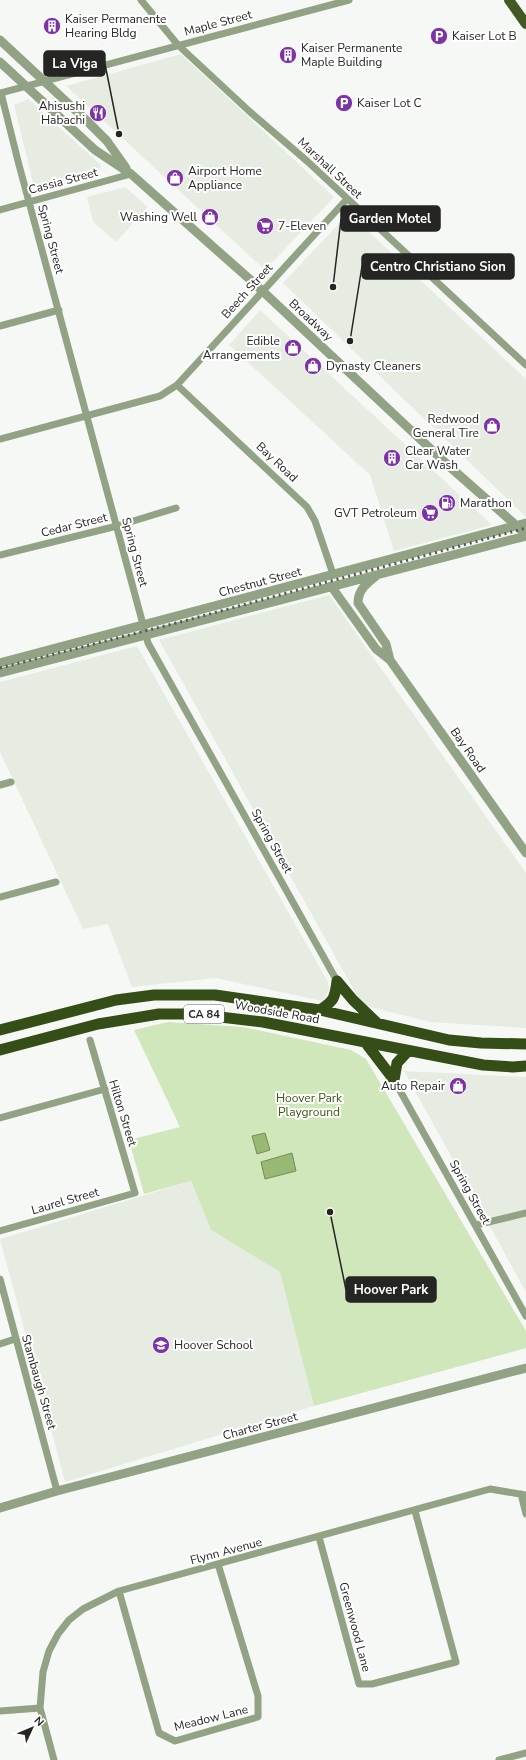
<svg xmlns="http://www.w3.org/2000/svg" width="526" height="1760" font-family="'Nunito Sans',sans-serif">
  <rect width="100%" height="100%" fill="#f6f8f5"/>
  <path fill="#e7ece2" d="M181,54L334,197L265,270L66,86Z
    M28,99L101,165L98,174L35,191L14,105Z
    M125,187L148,207L116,242L93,222L87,197Z
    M349,213L526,379V517L283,283Z
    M260,310L492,525L394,551L370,475L229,345Z
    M329,595L526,873V1028L430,1022L366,1006L356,994L159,640Z
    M137,646L328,982L329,991L322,1001L216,978L132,987L108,924L83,929L0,752V682Z
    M404,1071L526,1077V1292Z
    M191,1181L211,1230L280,1272L314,1406L65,1482L0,1239Z"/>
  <path fill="#d0e6bb" d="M168,1022L243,1027L351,1050L366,1059L526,1331V1348L314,1406L280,1272L211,1230L191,1181L144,1194L129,1140L180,1127L134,1030Z"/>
  <path fill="#97b973" stroke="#758d5b" d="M265,1133L270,1150L257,1154L252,1136Z
    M292,1153L296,1171L265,1179L261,1162Z"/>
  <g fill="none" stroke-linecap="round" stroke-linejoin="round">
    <path stroke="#92a284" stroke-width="7" d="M141,0L178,45L249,111L307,161L526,365
      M0,93L349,0
      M1,93L19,165L148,643L337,981
      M0,210L131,174
      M0,326L59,310
      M177,385L307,507L315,521L333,574
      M0,439L160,396L177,385L347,199
      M0,555L117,526L176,508
      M0,785L11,782
      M0,897L56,882
      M394,1080L526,1316
      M0,1118L105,1089
      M476,1225L526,1213
      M0,1231L135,1193L90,1040
      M0,1279L57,1491
      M0,1344L15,1339
      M521,1494L526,1514
      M319,1537L359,1684H372L456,1662L415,1511
      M119,1591L159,1733L175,1741L258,1717V1696L218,1564
      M0,1711L40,1708
      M54,1760L40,1708L43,1672L49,1651L58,1634L69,1620L83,1609L119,1591L490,1489L526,1495
      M499,1760L526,1753"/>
    <path stroke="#92a284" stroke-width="9" d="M0,40L86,120L107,141L126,168
      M0,62L95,150L131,174L255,284L450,467L526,534
      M376,576C366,584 358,590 358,603L386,644L390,660L526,853
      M331,586L376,649L390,660
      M0,663L526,523
      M0,673L526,536
      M0,1508L57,1491L526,1368"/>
    <path stroke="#415a23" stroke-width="10" d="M509,0L526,24"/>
    <path stroke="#354d16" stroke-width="11" d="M337,981L353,1000L377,1023
      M320,1010C334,1001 335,998 337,981
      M0,1030L116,1000L154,995H215L320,1010L449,1040L481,1043L526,1044
      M365,1042L394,1080
      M0,1050L98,1024L159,1014H195L263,1022L483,1065L513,1067L526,1066
      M394,1080L397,1063L408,1051"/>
    <path stroke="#565755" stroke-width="3" stroke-dasharray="2 4" stroke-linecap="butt" d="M0,668L184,621L526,528"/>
  </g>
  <defs>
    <symbol id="building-disc" viewBox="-11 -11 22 22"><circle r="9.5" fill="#7b33a6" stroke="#fff"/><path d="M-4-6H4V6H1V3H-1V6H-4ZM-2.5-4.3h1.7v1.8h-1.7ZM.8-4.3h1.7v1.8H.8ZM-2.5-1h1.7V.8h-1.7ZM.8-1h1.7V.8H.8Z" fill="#fff"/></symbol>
    <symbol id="parking-disc" viewBox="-11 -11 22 22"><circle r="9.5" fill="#7b33a6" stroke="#fff"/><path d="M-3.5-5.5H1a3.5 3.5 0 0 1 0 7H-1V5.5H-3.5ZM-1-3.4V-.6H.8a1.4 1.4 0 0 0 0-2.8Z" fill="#fff"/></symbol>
    <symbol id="restaurant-disc" viewBox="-11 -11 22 22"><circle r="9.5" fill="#7b33a6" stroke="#fff"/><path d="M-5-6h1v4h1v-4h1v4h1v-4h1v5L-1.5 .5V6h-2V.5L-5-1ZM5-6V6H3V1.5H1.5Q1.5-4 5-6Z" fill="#fff"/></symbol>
    <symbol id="shop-disc" viewBox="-11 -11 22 22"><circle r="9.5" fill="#7b33a6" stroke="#fff"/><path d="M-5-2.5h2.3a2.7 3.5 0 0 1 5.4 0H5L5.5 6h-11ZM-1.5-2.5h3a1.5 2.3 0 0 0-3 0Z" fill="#fff"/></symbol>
    <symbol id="supermarket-disc" viewBox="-11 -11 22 22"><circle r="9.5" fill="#7b33a6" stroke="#fff"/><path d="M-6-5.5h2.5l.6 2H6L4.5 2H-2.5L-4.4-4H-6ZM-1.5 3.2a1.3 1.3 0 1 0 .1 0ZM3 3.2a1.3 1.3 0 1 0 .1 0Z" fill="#fff"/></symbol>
    <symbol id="fuel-disc" viewBox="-11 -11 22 22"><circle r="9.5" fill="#7b33a6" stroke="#fff"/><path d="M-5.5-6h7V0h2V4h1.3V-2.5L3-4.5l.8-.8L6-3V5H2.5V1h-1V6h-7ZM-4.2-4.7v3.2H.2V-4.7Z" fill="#fff"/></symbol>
    <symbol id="school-disc" viewBox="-11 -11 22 22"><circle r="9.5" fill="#7b33a6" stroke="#fff"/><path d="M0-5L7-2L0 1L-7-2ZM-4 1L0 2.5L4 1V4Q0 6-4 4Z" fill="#fff"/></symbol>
  </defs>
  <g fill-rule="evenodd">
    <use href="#building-disc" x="42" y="16" width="20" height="20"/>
    <use href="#parking-disc" x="429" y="26" width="20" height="20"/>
    <use href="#building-disc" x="278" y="45" width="20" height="20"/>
    <use href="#parking-disc" x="334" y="93" width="20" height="20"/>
    <use href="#restaurant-disc" x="88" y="103" width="20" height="20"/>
    <use href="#shop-disc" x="165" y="168" width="20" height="20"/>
    <use href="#shop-disc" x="200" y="207" width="20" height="20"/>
    <use href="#supermarket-disc" x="255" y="216" width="20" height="20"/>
    <use href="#shop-disc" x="283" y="338" width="20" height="20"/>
    <use href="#shop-disc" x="303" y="356" width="20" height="20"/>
    <use href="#shop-disc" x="482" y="416" width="20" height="20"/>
    <use href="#building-disc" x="382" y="448" width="20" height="20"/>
    <use href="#fuel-disc" x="437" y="493" width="20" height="20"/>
    <use href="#supermarket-disc" x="420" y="503" width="20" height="20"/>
    <use href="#shop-disc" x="448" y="1076" width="20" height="20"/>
    <use href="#school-disc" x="151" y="1335" width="20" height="20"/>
  </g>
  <g text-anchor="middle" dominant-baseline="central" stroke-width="4" stroke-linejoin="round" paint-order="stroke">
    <rect fill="#fff" stroke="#666" stroke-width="1" x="184" y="1005" width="40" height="18" rx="3"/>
    <g font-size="11" font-weight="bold" fill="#252524">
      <text x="204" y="1014">CA 84</text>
    </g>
    <g font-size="12" fill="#252524" stroke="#fff" text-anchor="start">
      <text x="65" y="19">Kaiser Permanente<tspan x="65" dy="14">Hearing Bldg</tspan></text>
      <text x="452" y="36">Kaiser Lot B</text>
      <text x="301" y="48">Kaiser Permanente<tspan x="301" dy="14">Maple Building</tspan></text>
      <text x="357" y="103">Kaiser Lot C</text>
      <text x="85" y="106" text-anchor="end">Ahisushi<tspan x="85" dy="14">Habachi</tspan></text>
      <text x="188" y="171">Airport Home<tspan x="188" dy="14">Appliance</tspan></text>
      <text x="197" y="217" text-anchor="end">Washing Well</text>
      <text x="278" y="226">7-Eleven</text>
      <text x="280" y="341" text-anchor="end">Edible<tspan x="280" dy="14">Arrangements</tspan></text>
      <text x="326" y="366">Dynasty Cleaners</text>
      <text x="479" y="419" text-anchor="end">Redwood<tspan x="479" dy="14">General Tire</tspan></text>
      <text x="405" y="451">Clear Water<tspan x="405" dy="14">Car Wash</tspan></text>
      <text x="460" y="503">Marathon</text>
      <text x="417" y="513" text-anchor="end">GVT Petroleum</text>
      <text x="445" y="1086" text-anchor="end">Auto Repair</text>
      <text x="174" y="1345">Hoover School</text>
    </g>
    <g font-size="12" fill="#252524" stroke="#fff">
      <text transform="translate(218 23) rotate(-15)">Maple Street</text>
      <text transform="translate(330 168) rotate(43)">Marshall Street</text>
      <text transform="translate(63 181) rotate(-15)">Cassia Street</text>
      <text transform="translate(51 239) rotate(75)">Spring Street</text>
      <text transform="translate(247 291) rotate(-48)">Beech Street</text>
      <text transform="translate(311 320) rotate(43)">Broadway</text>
      <text transform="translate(277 462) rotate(43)">Bay Road</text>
      <text transform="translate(74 525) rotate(-14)">Cedar Street</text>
      <text transform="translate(135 552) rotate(75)">Spring Street</text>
      <text transform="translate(260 582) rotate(-15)">Chestnut Street</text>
      <text transform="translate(468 750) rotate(55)">Bay Road</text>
      <text transform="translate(272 841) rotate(61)">Spring Street</text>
      <text transform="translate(277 1012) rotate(10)">Woodside Road</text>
      <text transform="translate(123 1113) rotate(73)">Hilton Street</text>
      <text transform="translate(470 1192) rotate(61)">Spring Street</text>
      <text transform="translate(65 1201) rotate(-16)">Laurel Street</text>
      <text transform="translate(39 1382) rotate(74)">Stambaugh Street</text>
      <text transform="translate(260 1426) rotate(-15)">Charter Street</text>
      <text transform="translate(226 1551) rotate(-15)">Flynn Avenue</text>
      <text transform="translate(355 1627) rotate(75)">Greenwood Lane</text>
      <text transform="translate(211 1718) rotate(-14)">Meadow Lane</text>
    </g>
    <g font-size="12" fill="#3a590e" stroke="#fff">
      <text x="309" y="1098">Hoover Park<tspan x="309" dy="14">Playground</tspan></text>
    </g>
  </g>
  <path fill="none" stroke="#252524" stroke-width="1.5" d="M119 134L105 64M333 287L341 219M350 341L362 266M330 1212L346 1290"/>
  <g fill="#252524" stroke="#fff" stroke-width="1.5">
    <circle cx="119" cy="134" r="4"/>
    <circle cx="333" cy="287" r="4"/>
    <circle cx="350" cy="341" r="4"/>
    <circle cx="330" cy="1212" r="4"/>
  </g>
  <g fill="#252524" stroke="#252524" stroke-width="1.5">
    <rect x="44" y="51" width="61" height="25" rx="4"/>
    <rect x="341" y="206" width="99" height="25" rx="4"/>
    <rect x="362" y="254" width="152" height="25" rx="4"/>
    <rect x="346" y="1277" width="90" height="25" rx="4"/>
  </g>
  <g font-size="13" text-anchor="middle" font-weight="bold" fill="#fff">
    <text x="75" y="68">La Viga</text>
    <text x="390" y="223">Garden Motel</text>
    <text x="438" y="271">Centro Christiano Sion</text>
    <text x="391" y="1294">Hoover Park</text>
  </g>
  <g transform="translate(32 1728) rotate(46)" stroke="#ffffff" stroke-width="3" paint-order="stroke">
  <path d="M0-3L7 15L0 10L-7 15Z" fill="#252524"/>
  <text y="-6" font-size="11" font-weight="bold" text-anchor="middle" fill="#252524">N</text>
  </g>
</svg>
